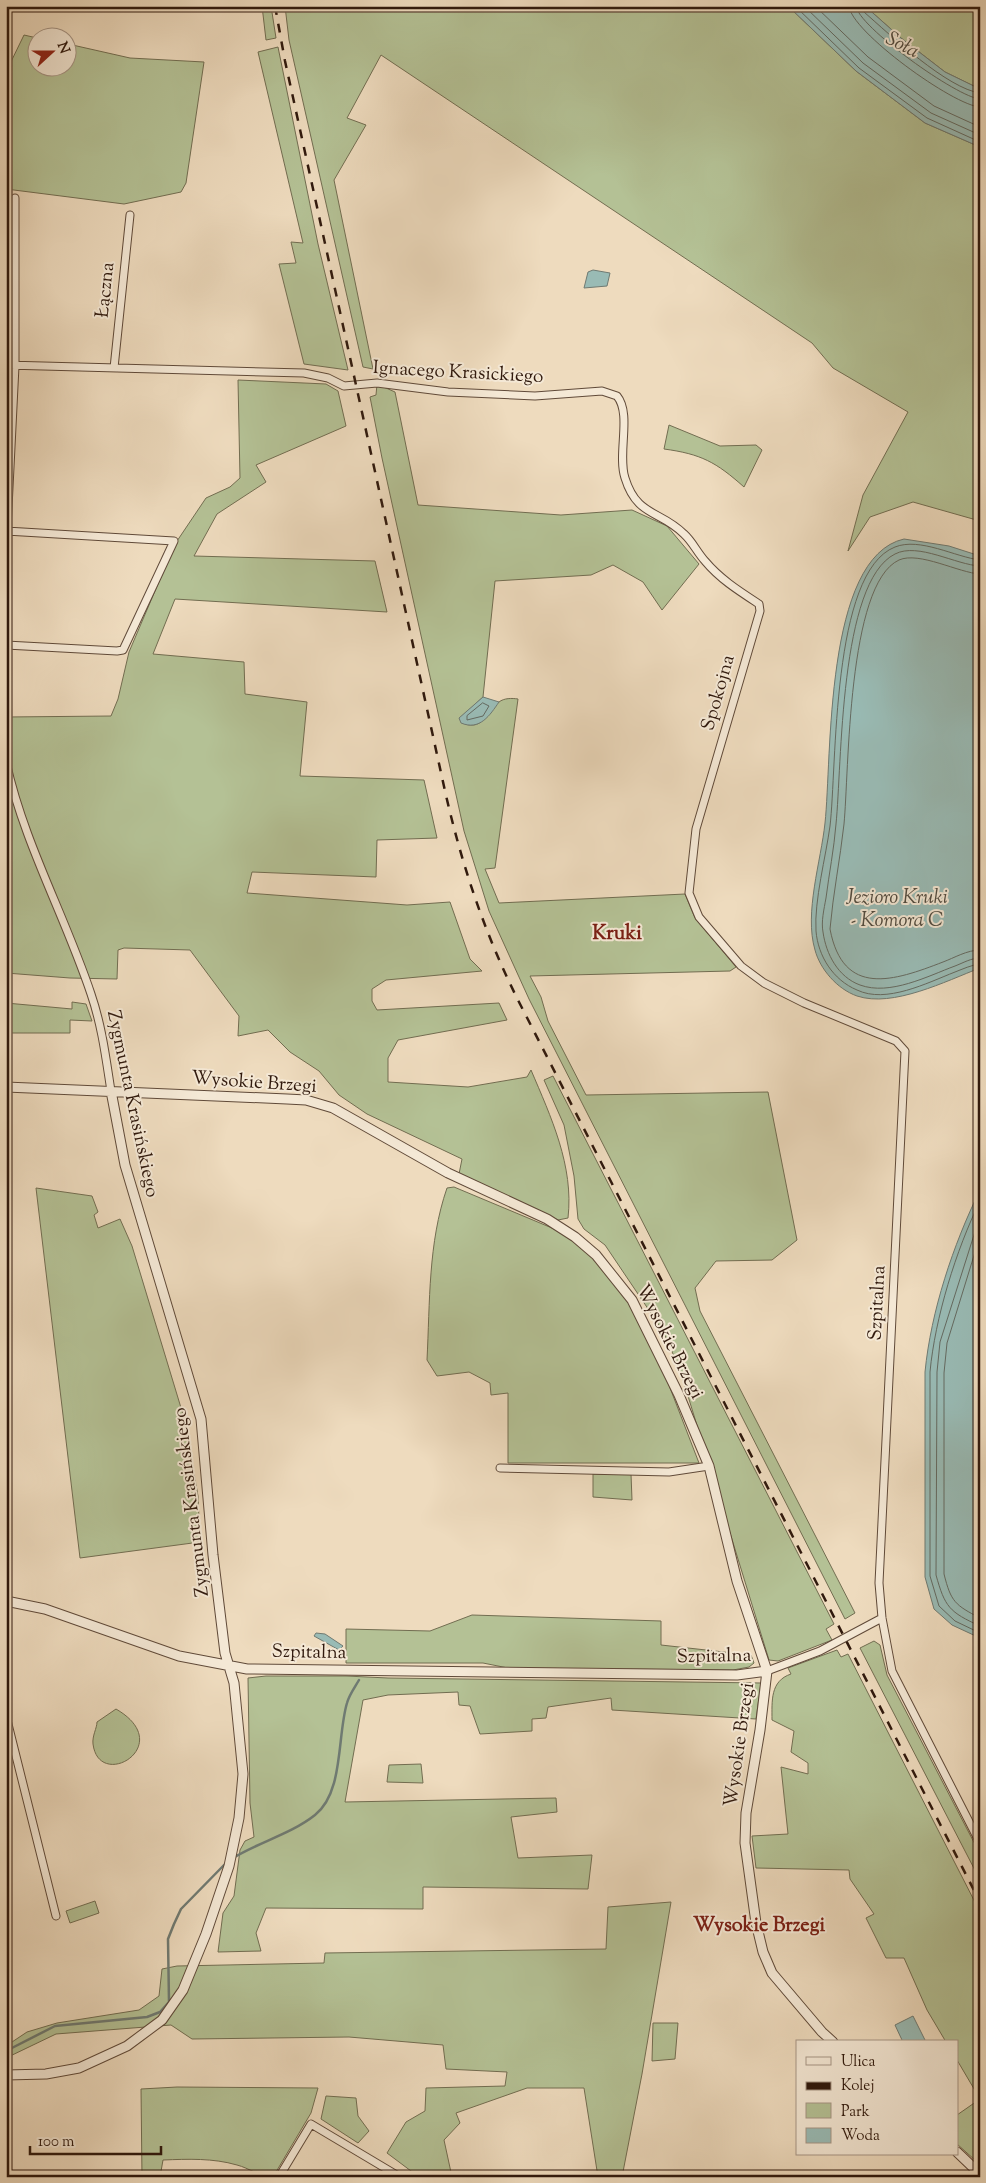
<svg xmlns="http://www.w3.org/2000/svg" width="986" height="2183" font-family="'Sorts Mill Goudy',serif">
  <rect width="100%" height="100%" fill="#eedbbe"/>
  <filter id="stains"><feTurbulence type="fractalNoise" baseFrequency=".004" numOctaves="4"/><feColorMatrix values="0 0 0 0 .2 0 0 0 0 .09 0 0 0 0 .02 0 0 0 .5 -.17"/></filter>
  <radialGradient id="worn" r=".72"><stop offset=".6" stop-color="#630" stop-opacity="0"/><stop offset="1" stop-color="#630" stop-opacity=".3"/></radialGradient>
  <path fill="#b4c195" stroke="#726d51" d="M262,6H271L276,38L266,40Z
    M285,6H788L856,71L925,123L980,147V521L913,502L870,517L848,551L863,495L908,412L833,368L812,343L381,55L347,118L366,125L334,180L373,369L363,367L289,40Z
    M865,6H980V89L945,72L901,38Z
    M24,35L37,38L38,68H68V44L130,58L204,62L186,183L181,192L124,204L6,189V72Z
    M278,47L318,244L348,370L304,364L279,264L296,263L291,242L303,243L258,52Z
    M238,380L326,384L338,391L346,426L256,465L266,482L217,514L194,556L375,561L387,612L175,599L153,654L244,662L245,694L307,702L300,776L424,780L437,838L377,840L376,877L252,872L247,893L407,905L450,902L470,959L482,971L386,980L372,989V1001L377,1010L499,1003L507,1020L398,1040L388,1058V1082L468,1087L527,1077L531,1070C551,1117 574,1166 568,1218L558,1220L459,1174L462,1159L367,1114L339,1095L319,1071L290,1052L268,1030L238,1036L239,1016L190,950L124,948L118,950L117,979L70,978L6,973V717L111,716L118,699L129,652L175,544L206,498L230,487L240,478Z
    M377,384L395,392L418,505L561,515L632,510L667,526L699,564L662,610L643,582L613,565L591,575L495,581L483,697L460,718L462,723C484,732 487,710 499,702C504,698 512,698 518,699L495,868L485,869L499,903L685,894L695,918L736,967L730,971L530,976L541,997L548,1021L586,1095L768,1092L797,1240L772,1260L716,1261L695,1288L700,1311L855,1613L845,1619L529,999L489,911L464,831L382,458L370,397L376,395Z
    M669,425L720,446L756,445L762,450L744,487C716,462 701,454 664,449Z
    M72,1002L86,1004L92,1021L70,1020V1033H6V1003L72,1009Z
    M553,1076L834,1624L826,1629L832,1640L778,1661L769,1660L680,1370L663,1331L605,1245L584,1229L578,1219L574,1176L564,1125L544,1080Z
    M454,1187L583,1241L638,1305L699,1463H508V1393L491,1395L490,1383L469,1372L437,1376L427,1360C430,1302 428,1243 447,1188Z
    M36,1188L92,1196L98,1212L94,1215L98,1228L120,1219L132,1246L185,1421L198,1496L200,1542L80,1558Z
    M593,1474H631L632,1500L593,1497Z
    M472,1615L661,1621V1645L751,1655L754,1663L749,1667L733,1670L508,1668L483,1663H346V1629L430,1631Z
    M874,1641L880,1645L887,1675L980,1854V1880L860,1648Z
    M837,1650L841,1657L848,1654L980,1912V2099L957,2060V2042H946L927,2010L904,1958H886L866,1918L874,1914L850,1879L849,1870L756,1868L752,1836L788,1834L781,1767L808,1774V1763L791,1752L794,1731L772,1720C772,1701 770,1681 791,1674L788,1668Z
    M266,1676H346L388,1678L761,1683L756,1719L612,1710L611,1698L548,1707L546,1718L532,1719V1731L480,1734L470,1706L459,1705L458,1692L388,1695L363,1700L345,1802L556,1798L557,1812L511,1817L518,1858L592,1855L588,1889L423,1887V1909L266,1908L256,1933L261,1951L218,1952L223,1913L234,1896L240,1850L245,1841L254,1837L250,1803L248,1678Z
    M116,1709C178,1745 99,1792 93,1744C92,1736 97,1728 97,1722Z
    M421,1764L423,1783L387,1782L389,1765Z
    M95,1901L99,1913L70,1923L66,1911Z
    M671,1902L642,2074L622,2177H598L584,2088H527L456,2113L460,2123L444,2140L452,2177H419L387,2153L406,2122L425,2111L426,2088L505,2086L507,2072L446,2069L443,2045L349,2037L192,2039L171,2025L56,2034L6,2058V2046L27,2032L57,2023L139,2010L159,1996L162,1969L177,1966L324,1963L325,1953L606,1949L608,1907Z
    M653,2023H678L675,2059L652,2061Z
    M177,2087L318,2088L311,2113L273,2177C260,2177 249,2168 237,2165C213,2158 188,2159 163,2160L160,2177H142L141,2089Z
    M326,2096L356,2098L358,2116L369,2131L358,2143L321,2119Z
    M980,2099V2161H976L957,2144V2115Z"/>
  <path fill="#99bbb5" stroke="#6f7a72" d="M788,6H865L901,38L945,72L980,89V147L925,123L856,71Z
    M593,270L610,273L607,286L584,288L588,272Z
    M904,539L949,546L980,556V968C946,981 893,1008 857,996C837,989 820,969 815,950C804,913 821,861 825,823C832,758 824,557 904,539Z
    M483,697L499,702C490,715 480,731 461,723L459,718Z
    M980,1190V1638L952,1625L934,1609L925,1577V1372C931,1311 953,1245 980,1190Z
    M316,1633L325,1634L343,1646L339,1650L314,1636Z
    M913,2016L926,2042H904L902,2040L895,2025Z"/>
  <g fill="none" stroke-linecap="round" stroke-linejoin="round">
    <path stroke="#646a61" stroke-width="1" d="M795,6L859,68L927,118L980,142
      M804,6L863,63L931,113L980,135
      M815,6L868,57L934,106L980,127
      M849,6C850,31 954,106 980,107
      M856,6C857,26 958,98 980,99
      M863,6L864,12C889,34 948,89 980,93
      M980,560C955,557 920,537 895,547C831,572 837,767 830,826C826,856 814,901 816,931C818,956 833,980 857,990C886,1004 927,983 955,972C963,969 971,965 980,964
      M980,566C956,565 918,542 895,554C839,582 842,766 836,824C834,849 829,874 826,898C824,909 821,922 823,932C826,954 838,977 860,985C890,996 928,976 955,966C963,963 971,958 980,958
      M980,574C959,573 919,551 899,560C847,584 849,773 844,824C840,860 833,894 830,929C843,998 894,981 943,962C954,958 967,950 980,950
      M483,703L489,706L483,716L467,720V716Z
      M980,1201C956,1250 935,1318 930,1372V1576L939,1606L955,1621L980,1633
      M980,1216L940,1342L937,1372L936,1575C945,1607 949,1612 980,1626
      M980,1236L947,1343L944,1373V1574C951,1602 955,1605 980,1618"/>
    <path stroke="#6f7a72" stroke-width="2.5" d="M233,1858C259,1842 291,1834 315,1815C344,1792 337,1736 347,1703C349,1695 355,1687 359,1680
      M6,2051L55,2026L147,2017L160,2012L169,2002L168,1939L174,1924L181,1909L227,1862"/>
    <defs>
      <path id="minor" d="M6,365L304,373L328,378L344,386L377,383L448,392L535,396L602,391L617,396C632,414 617,454 625,478C637,517 660,510 684,534C692,541 697,552 705,561C720,579 739,591 759,604L760,611L696,829L689,893L699,917L741,966L764,983L804,1003L896,1041L905,1051L879,1583L882,1618L892,1671L980,1843
        M114,368L130,215
        M6,531L174,541L123,650L117,651L6,645
        M6,548L15,366V198
        M6,762C24,843 65,916 91,994C102,1026 106,1059 111,1091
        M500,1468L669,1472L709,1466
        M767,1671L820,1651L882,1618
        M6,1716L56,1916
        M279,2177L311,2124L400,2177"/>
      <path id="tertiary" d="M6,1087L287,1099L306,1100L333,1108L448,1173L547,1219L575,1237L596,1255L632,1300L679,1395L709,1466L737,1581L767,1671L760,1730L746,1813L745,1843L756,1923L763,1952L772,1973L822,2032L833,2042
        M6,1601L45,1609L179,1656L247,1669L737,1675L767,1671
        M6,2075L46,2074L79,2068L127,2046L162,2020L183,1990L206,1934L229,1866L239,1818L243,1774L234,1683L225,1653L213,1555L201,1419L125,1165L111,1091
        M957,2152L980,2174"/>
    </defs>
    <use href="#minor" stroke="#604a39" stroke-width="9"/>
    <use href="#tertiary" stroke="#604a39" stroke-width="11"/>
    <use href="#minor" stroke="#f4e8d5" stroke-width="7"/>
    <use href="#tertiary" stroke="#f4e8d5" stroke-width="9"/>
    <path stroke="#30190d" stroke-width="2.5" stroke-dasharray="9 9" stroke-linecap="butt" d="M275,6L285,61L445,791C462,866 485,935 520,1004L980,1902"/>
  </g>
  <g text-anchor="middle" dominant-baseline="central" stroke-width="4" stroke-linejoin="round" paint-order="stroke">
    <g font-size="19" fill="#30190d" stroke="#f4e8d5">
      <text transform="translate(106 290) rotate(-84)">Łączna</text>
      <text transform="translate(458 373) rotate(3)">Ignacego Krasickiego</text>
      <text transform="translate(719 693) rotate(-74)">Spokojna</text>
      <text transform="translate(254 1083) rotate(4)">Wysokie Brzegi</text>
      <text transform="translate(132 1104) rotate(78)">Zygmunta Krasińskiego</text>
      <text transform="translate(878 1303) rotate(-87)">Szpitalna</text>
      <text transform="translate(669 1342) rotate(63)">Wysokie Brzegi</text>
      <text transform="translate(192 1502) rotate(-97)">Zygmunta Krasińskiego</text>
      <text transform="translate(309 1653) rotate(1)">Szpitalna</text>
      <text transform="translate(714 1657) rotate(-1)">Szpitalna</text>
      <text transform="translate(740 1745) rotate(-82)">Wysokie Brzegi</text>
    </g>
    <g font-size="20" font-style="italic" fill="#504a3f" stroke="#f4e8d5">
      <text transform="translate(902 46) rotate(28)">Soła</text>
      <text x="897" y="898">Jezioro Kruki<tspan x="897" dy="23">- Komora C</tspan></text>
    </g>
    <g font-size="20" font-weight="bold" fill="#7a1f14" stroke="#f4e8d5">
      <text x="617" y="934">Kruki</text>
      <text x="759" y="1926">Wysokie Brzegi</text>
    </g>
  </g>
  <rect width="986" height="2183" fill="none" stroke="#eedbbe" stroke-width="25"/>
  <rect x="8" y="8" width="971" height="2168" fill="none" stroke="#30190d" stroke-width="2.5"/>
  <rect x="12" y="12" width="961" height="2158" fill="none" stroke="#30190d"/>
  <rect x="796" y="2040" width="162" height="115" fill="#f4e8d5" stroke="#a69585"/>
  <rect x="806" y="2057" width="25" height="8" fill="#f4e8d5" stroke="#a69585"/>
  <text x="841" y="2066" font-size="15" fill="#30190d">Ulica</text>
  <rect x="806" y="2082" width="25" height="8" fill="#30190d" stroke="#a69585"/>
  <text x="841" y="2090" font-size="15" fill="#30190d">Kolej</text>
  <rect x="806" y="2103" width="25" height="15" fill="#b4c195" stroke="#a69585"/>
  <text x="841" y="2116" font-size="15" fill="#30190d">Park</text>
  <rect x="806" y="2128" width="25" height="15" fill="#99bbb5" stroke="#a69585"/>
  <text x="841" y="2140" font-size="15" fill="#30190d">Woda</text>
  <g transform="translate(52 52) rotate(69)"><circle r="24" fill="#f4e8d5" stroke="#a69585"/>
  <path d="M0-4L9 19L0 12L-9 19Z" fill="#8f2418"/>
  <text y="-8" font-size="14" font-weight="bold" text-anchor="middle" fill="#30190d">N</text>
  </g>
  <path d="M30 2146v8h131v-8" fill="none" stroke="#30190d" stroke-width="2.5"/>
  <text x="38" y="2146" font-size="15" fill="#30190d" stroke="#f4e8d5" stroke-width="4" paint-order="stroke">100 m</text>
  <rect width="100%" height="100%" filter="url(#stains)"/>
  <rect width="100%" height="100%" fill="url(#worn)"/>
</svg>
